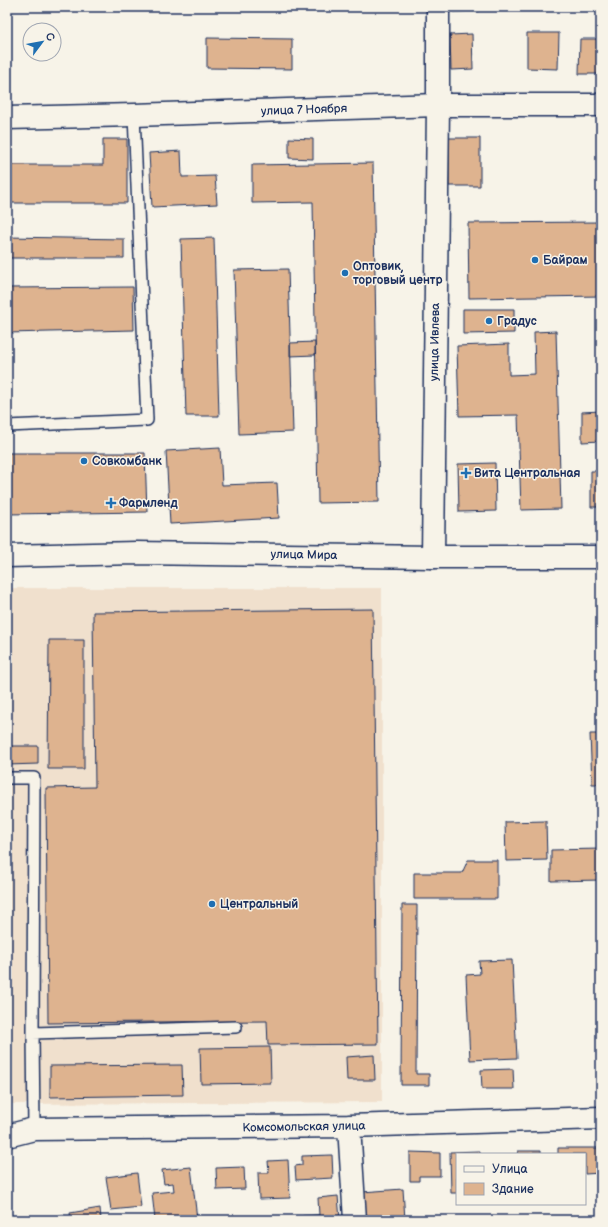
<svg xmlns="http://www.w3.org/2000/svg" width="608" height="1227" font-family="'Balsamiq Sans',sans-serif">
  <rect width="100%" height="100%" fill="#f7f3e8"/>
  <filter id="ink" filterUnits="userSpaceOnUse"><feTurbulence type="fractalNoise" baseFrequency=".025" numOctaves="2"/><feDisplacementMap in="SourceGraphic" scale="8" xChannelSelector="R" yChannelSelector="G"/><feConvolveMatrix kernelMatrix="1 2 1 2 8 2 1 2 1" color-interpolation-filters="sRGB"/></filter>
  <g filter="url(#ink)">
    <path fill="#f0e0cd" d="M7,588H382V1102L7,1104Z"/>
    <path fill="#deb38f" stroke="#1b2f5e" d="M453,7H480V11L453,12Z
      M527,33H559L558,69L527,68Z
      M472,34L473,69L451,70L450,35Z
      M207,38L292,39V69L207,68Z
      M580,39H601V74H579Z
      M289,138L313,139V159L289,158Z
      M449,138H480V186H449Z
      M103,139H127V203H7V165H103Z
      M181,151L182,177L215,176L217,204L152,207L149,153Z
      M373,163L379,502L318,503L313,202L252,203V165Z
      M601,222V296L469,298L468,223Z
      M7,237L124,239V258H7Z
      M214,238L219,416H186L181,239Z
      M288,269L293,432L239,434L234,270Z
      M133,287L134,330L7,333V288Z
      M463,309H514V333L463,334Z
      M556,331L561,509L521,510L518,415L459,416L457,346L509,344V375L535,374L534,332Z
      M315,342V355L290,356V343Z
      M601,411V441L582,442V412Z
      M220,448L222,485L277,483L279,518L170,524L166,451Z
      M7,453H145L147,512L7,514Z
      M495,463L496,511L459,512L458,464Z
      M591,471H601V507H591Z
      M373,609L378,1044L268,1045L267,1021L48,1023L46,788L95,787L93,612Z
      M7,636H10L11,689H7Z
      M49,640H84V769H48Z
      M590,734H601V784H592Z
      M7,746H38V764L7,765Z
      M546,821L547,860L506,861L505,822Z
      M601,849V880L551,881V850Z
      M468,860H497V899H414V873H462Z
      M402,905H417L416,1074H429V1085H401Z
      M512,960L517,1058L470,1060L466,975L480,974L479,961Z
      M270,1047L271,1083L201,1084L200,1048Z
      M374,1055L375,1080H347L346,1057Z
      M182,1065L183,1095L50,1097V1066Z
      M513,1069L514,1089H482L481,1070Z
      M558,1148H601V1173L585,1174V1154H558Z
      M480,1151V1154H457V1193H451L450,1152Z
      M518,1151H541V1154H517Z
      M410,1152L440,1153V1176H419V1181H410Z
      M332,1155L333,1178L296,1180L295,1166L302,1165V1156Z
      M288,1160L290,1198L259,1199L258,1173H269L268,1161Z
      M191,1167L197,1219L155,1220L152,1193L174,1191L173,1183L164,1184L162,1170Z
      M244,1167L245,1189L217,1190L216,1168Z
      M137,1173L141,1207L111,1210L106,1177Z
      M403,1189L405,1220H365L362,1192Z
      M338,1196L340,1220H303V1216L319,1215L318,1198Z
      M100,1208L101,1220H71L70,1213Z
      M63,1215V1220H34V1218Z"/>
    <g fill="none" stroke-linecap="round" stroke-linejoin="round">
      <defs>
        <path id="service" d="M7,426L147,420L134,115
          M7,778H34L33,1033
          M34,1129L33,1033L236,1027"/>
        <path id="minor" d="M7,118L134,115L438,105H601
          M349,1126L355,1220
          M7,1136L34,1129L349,1126L601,1118"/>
        <path id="tertiary" d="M433,557L438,105V7"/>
        <path id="primary" d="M7,556L136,553L433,557H601"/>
      </defs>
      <use href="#service" stroke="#1b2f5e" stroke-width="14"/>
      <use href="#minor" stroke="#1b2f5e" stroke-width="25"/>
      <use href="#tertiary" stroke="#1b2f5e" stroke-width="25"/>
      <use href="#primary" stroke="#1b2f5e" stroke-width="25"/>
      <use href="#service" stroke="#f7f3e8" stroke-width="11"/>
      <use href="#minor" stroke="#f7f3e8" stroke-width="22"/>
      <use href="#tertiary" stroke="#f7f3e8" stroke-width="22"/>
      <use href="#primary" stroke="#f7f3e8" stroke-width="22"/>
    </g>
  </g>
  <g fill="#1f6fb2" stroke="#f7f3e8" stroke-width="1.5">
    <circle cx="535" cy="260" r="4"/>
    <circle cx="345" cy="273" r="4"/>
    <circle cx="489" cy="321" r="4"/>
    <circle cx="84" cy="461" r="4"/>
    <path d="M464 467h4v4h4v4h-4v4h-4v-4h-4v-4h4z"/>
    <path d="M109 497h4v4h4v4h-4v4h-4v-4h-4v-4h4z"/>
    <circle cx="212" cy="904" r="4"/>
  </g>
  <g text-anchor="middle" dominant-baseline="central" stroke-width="3" stroke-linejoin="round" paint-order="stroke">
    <g font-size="12" fill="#1b2f5e" stroke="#f7f3e8">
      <text transform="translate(304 110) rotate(-2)">улица 7 Ноября</text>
      <text transform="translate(435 342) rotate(-89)">улица Ивлева</text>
      <text transform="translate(304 555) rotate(1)">улица Мира</text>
      <text transform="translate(304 1127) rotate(-1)">Комсомольская улица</text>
    </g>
    <g font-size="12" font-weight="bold" fill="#1b2f5e" stroke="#f7f3e8" text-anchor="start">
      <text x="543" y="260">Байрам</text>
      <text x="353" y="266">Оптовик,<tspan x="353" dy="14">торговый центр</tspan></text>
      <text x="497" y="321">Градус</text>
      <text x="92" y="461">Совкомбанк</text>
      <text x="474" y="473">Вита Центральная</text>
      <text x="119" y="503">Фармленд</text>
      <text x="220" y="904">Центральный</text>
    </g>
  </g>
  <rect width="608" height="1227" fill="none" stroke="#f7f3e8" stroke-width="24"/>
  <rect x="12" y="12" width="584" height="1203" fill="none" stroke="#1b2f5e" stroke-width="1.5" filter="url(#ink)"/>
  <rect x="456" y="1153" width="130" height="52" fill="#f7f3e8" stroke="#9fa5b1"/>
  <rect x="464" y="1166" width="20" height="6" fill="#f7f3e8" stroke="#9fa5b1"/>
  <text x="492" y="1173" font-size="12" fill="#1b2f5e">Улица</text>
  <rect x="464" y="1183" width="20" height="12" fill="#deb38f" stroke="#9fa5b1"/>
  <text x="492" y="1193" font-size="12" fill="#1b2f5e">Здание</text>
  <g transform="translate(42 42) rotate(58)"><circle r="19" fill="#f7f3e8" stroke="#9fa5b1"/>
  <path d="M0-3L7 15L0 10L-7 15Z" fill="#1f6fb2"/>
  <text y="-6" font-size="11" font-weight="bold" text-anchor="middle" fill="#1b2f5e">С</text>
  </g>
</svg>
